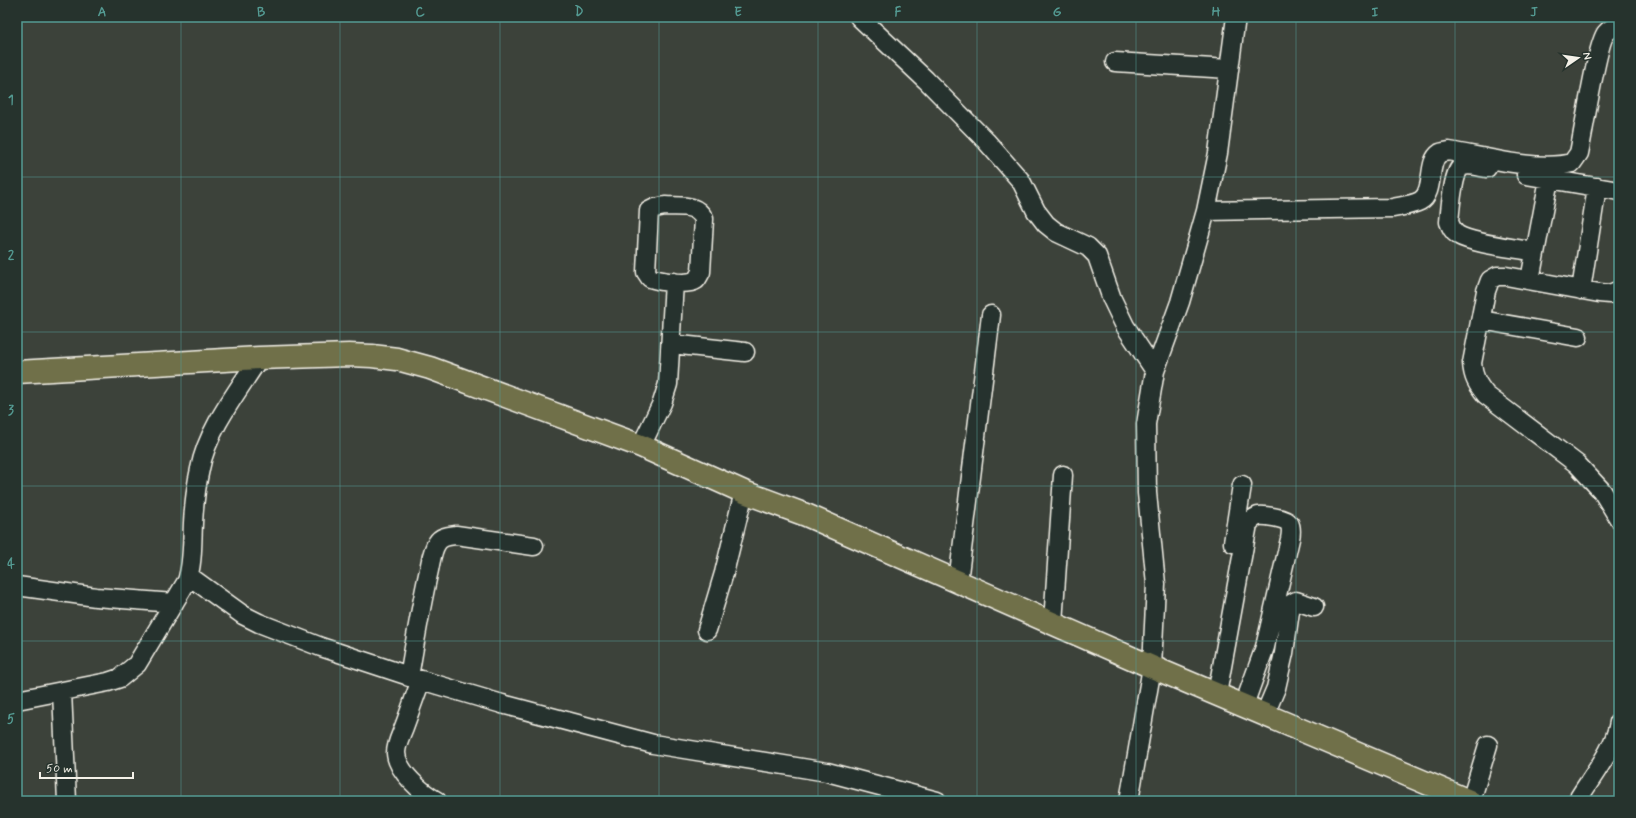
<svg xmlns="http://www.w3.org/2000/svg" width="1636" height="818" font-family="Mynerve,sans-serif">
  <rect width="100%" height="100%" fill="#3c423a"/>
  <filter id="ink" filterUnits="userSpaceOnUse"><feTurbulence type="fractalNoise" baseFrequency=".025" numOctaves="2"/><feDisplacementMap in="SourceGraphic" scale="8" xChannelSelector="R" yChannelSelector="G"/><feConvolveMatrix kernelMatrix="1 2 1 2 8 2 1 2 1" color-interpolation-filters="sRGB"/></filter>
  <g filter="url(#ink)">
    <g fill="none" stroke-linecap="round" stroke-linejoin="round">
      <defs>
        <path id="minor" d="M859,17L926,80L986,141L1021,181L1036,211L1046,224L1056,232L1088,247L1097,256L1112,299L1125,326L1155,371
          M1115,62L1229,69
          M1487,168C1479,167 1468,163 1461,167C1453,171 1450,212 1449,222C1451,227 1453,232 1458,235C1474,244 1515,248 1535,252
          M1526,175L1619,191
          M665,206C681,207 696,203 704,219L701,272C699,275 698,278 696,280C687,286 659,281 650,278L646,272L649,211L655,208Z
          M1206,211L1393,208C1402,206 1412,205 1420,201C1436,192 1426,162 1440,153C1442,152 1446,152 1449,151C1485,157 1537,172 1572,163L1579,153C1583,135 1597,43 1606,33C1609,29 1614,27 1619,27
          M1530,280L1549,179
          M1581,290L1597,187
          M1619,290L1610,294L1599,293L1506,276H1497L1490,280L1486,291L1472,363C1473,377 1477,384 1486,395L1577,464L1602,491L1619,519
          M1481,320L1578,337
          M671,344L745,352
          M641,446L662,403L668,384L674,282
          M1233,543L1242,485
          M189,576L243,615L259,623L321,647L421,680L502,704L653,744L827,772L937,801
          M958,582L991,315
          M17,586L96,597L174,603
          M1053,623L1063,475
          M707,630L724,573L744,492
          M409,677C415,641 421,605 429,570C431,561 432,550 437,543C441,536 449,536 456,535L534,546
          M421,680C415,696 410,711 404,727C401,735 396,744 396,753C397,771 422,793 437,801
          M62,692L67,801
          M1217,694L1248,524C1251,520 1253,518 1258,516C1263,515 1286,518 1289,523C1292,528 1291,534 1290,539L1265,647L1244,705
          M17,700L108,682L120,678L137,664L187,581C193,563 192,543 193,523C194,505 196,486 200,469C207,430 238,391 259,358
          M1265,714L1276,688L1284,653L1291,604L1296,601L1314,607
          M1129,801L1152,667L1156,584L1147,493L1146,424L1155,371L1180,302L1206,211L1218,153L1236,17
          M1471,801L1488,745
          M1577,801C1591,777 1615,749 1619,722"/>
        <path id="major" d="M17,372L259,358L349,355L372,356L397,359L430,368L641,446L744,492L806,515L1152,667L1469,801"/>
      </defs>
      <use href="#minor" stroke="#f4f1e8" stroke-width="21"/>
      <use href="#major" stroke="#f4f1e8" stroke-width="25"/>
      <use href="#minor" stroke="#26332d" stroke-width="18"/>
      <use href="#major" stroke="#70704a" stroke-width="22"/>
    </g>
  </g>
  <path fill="none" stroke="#549b93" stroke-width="1" stroke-opacity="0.55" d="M181,17V801M340,17V801M500,17V801M659,17V801M818,17V801M977,17V801M1136,17V801M1296,17V801M1455,17V801M17,177H1619M17,332H1619M17,486H1619M17,641H1619"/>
  <rect width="1636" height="818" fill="none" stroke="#26332d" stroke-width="44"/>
  <g transform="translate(1578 58) rotate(77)" stroke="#26332d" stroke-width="3" paint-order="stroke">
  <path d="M0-3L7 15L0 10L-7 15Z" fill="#f4f1e8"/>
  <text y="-6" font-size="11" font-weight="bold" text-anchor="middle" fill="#f4f1e8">N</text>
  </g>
  <path d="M40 772v6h93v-6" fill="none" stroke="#f4f1e8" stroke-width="2"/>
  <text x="46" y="772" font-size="12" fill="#f4f1e8" stroke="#26332d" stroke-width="3" paint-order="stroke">50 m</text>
  <rect x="22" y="22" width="1592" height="774" fill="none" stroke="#549b93" stroke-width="1.5"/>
  <g font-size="13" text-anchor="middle" font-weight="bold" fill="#549b93">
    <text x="102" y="16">A</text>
    <text x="261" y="16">B</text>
    <text x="420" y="16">C</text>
    <text x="579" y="16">D</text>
    <text x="738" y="16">E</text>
    <text x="898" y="16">F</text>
    <text x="1057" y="16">G</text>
    <text x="1216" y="16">H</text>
    <text x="1375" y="16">I</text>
    <text x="1534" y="16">J</text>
    <text x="11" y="104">1</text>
    <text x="11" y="259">2</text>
    <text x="11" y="414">3</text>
    <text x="11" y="568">4</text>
    <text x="11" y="723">5</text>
  </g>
</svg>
